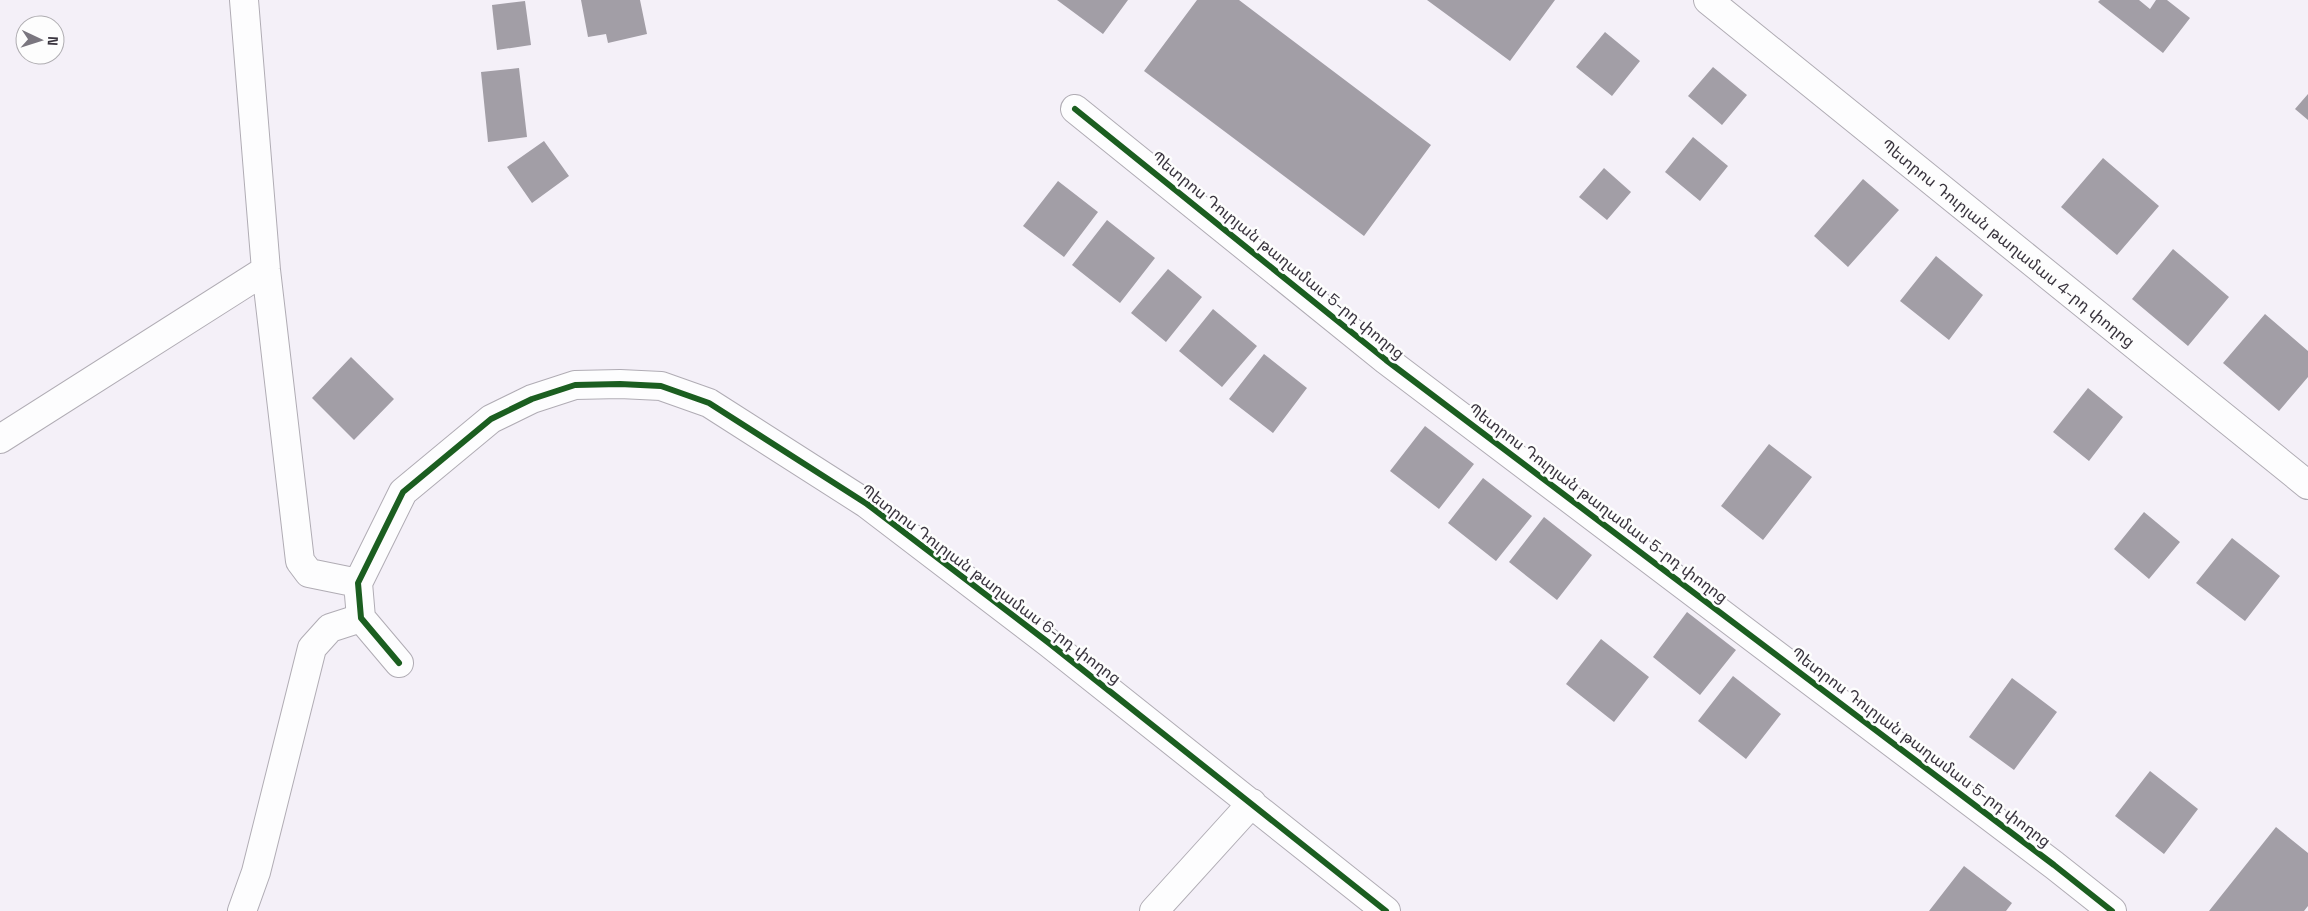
<svg xmlns="http://www.w3.org/2000/svg" width="2308" height="911" font-family="'Space Grotesk','Noto Sans Armenian',sans-serif">
  <rect width="100%" height="100%" fill="#f4f0f8"/>
  <path fill="#a29ea6" d="M581,0H640L647,34L608,43L606,34L588,37Z
    M1057,0H1128L1103,34Z
    M1197,0H1239L1431,145L1364,236L1144,71Z
    M1427,0H1555L1510,61Z
    M2100,0H2139L2150,9L2156,0H2167L2190,18L2163,53L2098,2Z
    M525,1L531,45L497,50L492,5Z
    M1605,32L1640,61L1612,96L1576,67Z
    M1713,67L1747,95L1722,125L1688,96Z
    M519,68L527,137L488,142L481,72Z
    M2308,94V120L2295,109Z
    M1693,137L1728,166L1700,201L1665,172Z
    M544,141L569,176L532,203L507,167Z
    M2103,158L2159,206L2117,255L2061,207Z
    M1604,168L1631,192L1607,220L1579,197Z
    M1863,179L1899,210L1848,267L1814,236Z
    M1058,181L1098,212L1064,257L1023,226Z
    M1107,220L1155,258L1120,303L1072,265Z
    M2173,249L2229,297L2188,346L2132,299Z
    M1936,256L1983,295L1949,340L1900,301Z
    M1168,269L1202,297L1166,342L1131,313Z
    M1213,309L1257,346L1222,387L1179,351Z
    M2265,314L2308,351V377L2279,411L2223,363Z
    M1264,354L1307,388L1273,433L1229,399Z
    M351,357L394,399L354,440L312,398Z
    M2088,388L2123,417L2089,461L2053,432Z
    M1425,426L1474,464L1439,509L1390,471Z
    M1769,444L1812,477L1763,540L1721,506Z
    M1483,478L1532,516L1496,561L1448,523Z
    M2144,512L2180,542L2149,579L2114,549Z
    M1544,517L1592,555L1557,600L1509,562Z
    M2232,538L2280,576L2245,621L2196,583Z
    M1687,612L1736,650L1700,695L1653,657Z
    M1601,639L1649,677L1614,722L1566,684Z
    M1733,676L1781,714L1746,759L1698,721Z
    M2012,678L2057,712L2014,770L1969,737Z
    M2150,771L2198,809L2164,854L2115,816Z
    M2276,827L2308,853V906L2304,911H2209Z
    M1964,866L2012,903L2006,911H1929Z"/>
  <g fill="none" stroke-linecap="round" stroke-linejoin="round">
    <defs>
      <path id="minor" d="M244,0L266,270L300,561L309,573L358,583
        M1708,0L2308,485
        M1075,109L1386,360L2054,865L2112,911
        M0,439L266,270
        M399,663L361,618L358,583L403,492L491,419L532,399L575,385L620,384L661,386L709,403L867,504L1049,643L1386,911
        M242,911L256,872L312,648L330,628L361,618
        M1154,911L1252,803"/>
    </defs>
    <use href="#minor" stroke="#b0acb4" stroke-width="30"/>
    <use href="#minor" stroke="#fdfdfe" stroke-width="28"/>
    <defs>
      <path id="cycleway" d="M1075,109L1386,360L2054,865L2112,911
        M399,663L361,618L358,583L403,492L491,419L532,399L575,385L620,384L661,386L709,403L867,504L1049,643L1386,911"/>
    </defs>
    <use href="#cycleway" stroke="#fdfdfd" stroke-width="9"/>
    <use href="#cycleway" stroke="#1b5e20" stroke-width="6"/>
  </g>
  <g text-anchor="middle" dominant-baseline="central" stroke-width="5" stroke-linejoin="round" paint-order="stroke">
    <g font-size="16" fill="#39343e" stroke="#fdfdfd">
      <text transform="translate(2008 243) rotate(39)">Պետրոս Դուրյան թաղամաս 4-րդ փողոց</text>
      <text transform="translate(1278 255) rotate(39)">Պետրոս Դուրյան թաղամաս 5-րդ փողոց</text>
      <text transform="translate(1598 503) rotate(37)">Պետրոս Դուրյան թաղամաս 5-րդ փողոց</text>
      <text transform="translate(991 584) rotate(37)">Պետրոս Դուրյան թաղամաս 6-րդ փողոց</text>
      <text transform="translate(1921 747) rotate(37)">Պետրոս Դուրյան թաղամաս 5-րդ փողոց</text>
    </g>
  </g>
  <g transform="translate(40 40) rotate(94)"><circle r="24" fill="#fdfdfd" stroke="#afadb1"/>
  <path d="M0-4L9 19L0 12L-9 19Z" fill="#7a767f"/>
  <text y="-8" font-size="14" font-weight="bold" text-anchor="middle" fill="#39343e">N</text>
  </g>
</svg>
